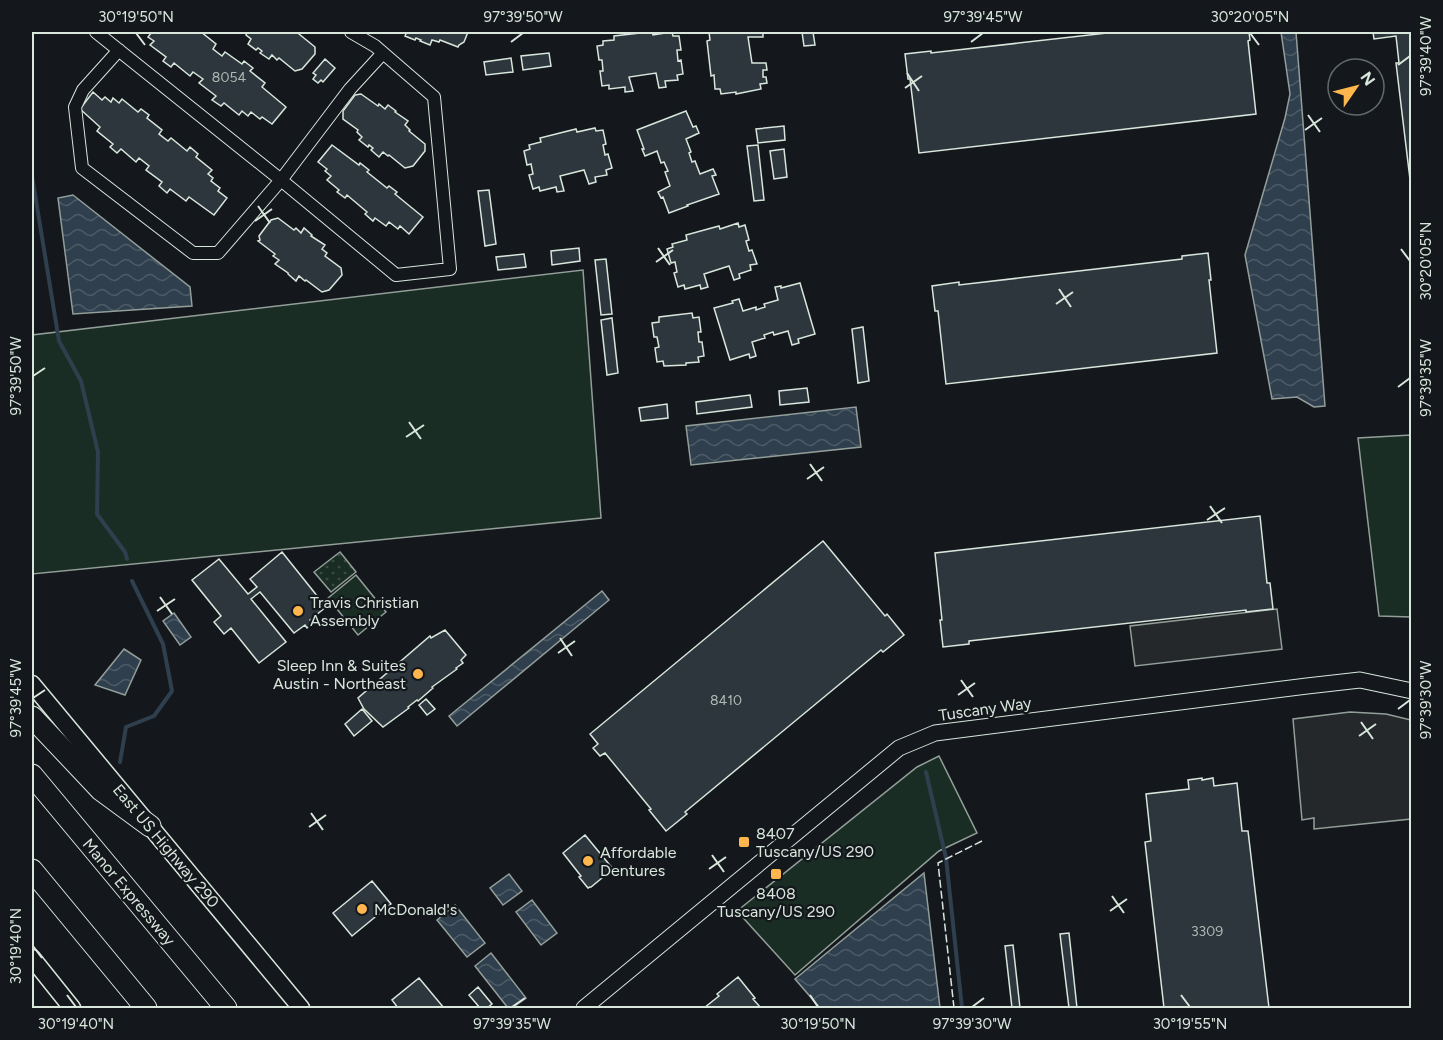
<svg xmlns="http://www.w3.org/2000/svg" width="1443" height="1040" font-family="Figtree,sans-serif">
  <defs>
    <pattern id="park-dots" width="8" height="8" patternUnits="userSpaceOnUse" patternTransform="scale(1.5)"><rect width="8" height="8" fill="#1a2d24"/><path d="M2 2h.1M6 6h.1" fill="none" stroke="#3b4b43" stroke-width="1.8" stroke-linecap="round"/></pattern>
    <pattern id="water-waves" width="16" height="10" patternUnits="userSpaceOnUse" patternTransform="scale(1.5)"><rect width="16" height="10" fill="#2f3f4d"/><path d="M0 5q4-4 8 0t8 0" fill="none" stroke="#4c5b66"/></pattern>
  </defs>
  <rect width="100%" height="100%" fill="#14181c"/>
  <path fill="#1a2d24" stroke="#939e99" stroke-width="1.5" d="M583,270L601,518L32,574V335Z
    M1411,435V617L1379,616L1358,438Z
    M356,575L386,612L358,635L328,598Z
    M939,756L977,833L939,851L795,975L737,911L917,767Z"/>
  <path fill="url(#park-dots)" stroke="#939e99" stroke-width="1.5" d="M340,552L356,572L331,592L314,572Z"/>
  <path fill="#24282b" stroke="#939e99" stroke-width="1.5" d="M1277,609L1282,649L1135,666L1130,626Z
    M1350,712L1386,714L1411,720V819L1314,829V818L1302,820L1293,719Z"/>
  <path fill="url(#water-waves)" stroke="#939e99" stroke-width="1.5" d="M1281,32H1296L1325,406L1314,407L1297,397L1272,399L1245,255L1285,118L1290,94Z
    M73,195L190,287L192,306L73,314L58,198Z
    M856,407L861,447L691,465L686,426Z
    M602,591L609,600L457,726L449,716Z
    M174,613L191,637L180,645L163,621Z
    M124,649L141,660L125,695L95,685Z
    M924,873L940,1008H820L795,979Z
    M509,874L522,891L503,905L490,888Z
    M532,900L557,933L541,945L516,912Z
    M455,905L485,943L467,957L437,920Z
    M491,953L526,998L512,1008H508L475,966Z"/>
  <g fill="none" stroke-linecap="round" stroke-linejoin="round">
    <path stroke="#2f3f4d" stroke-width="4" d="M32,176L59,341L81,381L98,452L97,514L125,552L127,559
      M120,762L126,727L154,716L172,691L163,644L132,581
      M926,772L946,858L962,1008"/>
  </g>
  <path fill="#2c363c" stroke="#d8e6dc" stroke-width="1.5" d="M151,32H201L216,44L213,49L222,56L225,52L242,64L244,61L253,68L250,71L265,83L262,87L286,107L272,124L262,117L260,119L251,112L248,116L242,111L239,115L224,103L221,106L212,100L216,96L199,83L203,79L193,72L190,76L174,63L171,67L163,61L166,57L150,45L154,41L148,37L152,32Z
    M245,32H299L300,33L299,34L315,47V54L302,69L295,71L279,58L277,60L272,55L269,59L260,53L262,51L258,48L256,50L248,44L251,39L246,35L247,33Z
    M407,32H406H468L464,42L459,45L458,47L440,40L439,42L432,40L430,45L420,41L421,40L416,38L415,40L405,36Z
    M649,32H652L653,35L672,32L673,36H679L681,50H677L678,61L681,60L683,74L677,75L678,80L665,81L666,87L659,88L656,73L629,77L633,91L625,92V87L609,89V85L602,86L600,71H603L602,60H599L597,46L603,45V41L614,40V36Z
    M709,32H763V37H748L752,63H766L767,70H763V77H766L767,83L760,84L761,89L736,94V92L721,94L720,89H715L714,75L711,76L707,41L710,40Z
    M802,32H813L815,45L804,46Z
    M1116,32H1249L1250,40L1248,41L1256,114L919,153L910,79H908L905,54L931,51V53Z
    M1373,32H1412V196L1396,63H1399L1396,36L1374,39Z
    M549,53L551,66L523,70L521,56Z
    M511,58L513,72L486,75L484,62Z
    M325,59L335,68L323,82L321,80L318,83L313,79L316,75L313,73Z
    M93,92L102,100L105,97L111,102L113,98L119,103L122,99L138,112L141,109L149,115L147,118L162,130L159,134L168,141L171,138L187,151L190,147L198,154L196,157L212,170L208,174L213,178L211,181L220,188L218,191L227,198L214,215L189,197L186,201L170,189L167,193L159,186L162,182L146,170L149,166L139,158L136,162L121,149L117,153L110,147L113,144L97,131L100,127L80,109Z
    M361,94L378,106L379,104L385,109L388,105L396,111L395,112L408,121L405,125L410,130L409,131L425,144V151L413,166L405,168L389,155L388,156L383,152L379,157L371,150L373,148L369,145L368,147L359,140L362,137L357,132L358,130L343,119V111L355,95Z
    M686,111L693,127L696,126L699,133L686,139L691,152L689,153L692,162L695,161L700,174L713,169L716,175L712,176L719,194L687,205L688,206L669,213L663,197L661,198L658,192L670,186L665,172L668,171L664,162L661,163L657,151L645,156L642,149H644L637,130Z
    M784,126L785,140L758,143L756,129Z
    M595,128L596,131L603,130L606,144L603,145L605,155L608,154L612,168L606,170L607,175L595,177L596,182L589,184L584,170L560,176L564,191L557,192L556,187L540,191L539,187L533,189L529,175L533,174L531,164L527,165L524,151L530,149L529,145L541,142L540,138L576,129L577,132Z
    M332,145L359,165L360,163L369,170L367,172L387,188L389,186L397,192L395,194L423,217L409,234L400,226L398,229L389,222L386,226L375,218L373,221L365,214L367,212L347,195L345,198L337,192L339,190L327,180L331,176L325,171L327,169L318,162Z
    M758,145L764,200L754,201L747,146Z
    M784,149L787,177L774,179L770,151Z
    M489,190L496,244L485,246L478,191Z
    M278,218L294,230L296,228L301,233L304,228L312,235L311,236L325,245L322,249L327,253L325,256L341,268L342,275L329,290L322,292L306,280L305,281L299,276L296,281L288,274V273L275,264L279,260L273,256L275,254L258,241L260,240L259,236L271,220Z
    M738,223L739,227L745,225L749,240L746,241L749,251L752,250L757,264L750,265L751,270L739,274L740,278L734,280L729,266L704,274L708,287L701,289L700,285L685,289L684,285L678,287L674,273L677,272L675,262L671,263L667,249L673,247L672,244L687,240L686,235L719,226L720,229Z
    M579,248L580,261L552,265L551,251Z
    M1208,253L1211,280H1209L1217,353L946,384L938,311H935L932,286L959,282V285L1182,259V256Z
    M524,254L526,267L498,270L496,257Z
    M606,259L612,314L601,315L595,260Z
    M800,283L815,334L798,339L799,343L792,345L788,331L774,335L773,332L764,335L765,338L752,342L756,356L750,358L749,354L730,360L714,308L733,303L732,301L739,299L743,311L756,307V310L765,307L764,304L778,300L775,287L781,286V288Z
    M692,313L693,318L699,317L701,332H698L699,342H702L704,356L698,357L699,362L686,363V365L664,366L663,361L657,362L655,348L659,347L657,337H654L652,323L659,322V317Z
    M612,318L618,373L607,375L601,320Z
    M863,327L869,381L858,383L852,329Z
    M807,388L809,402L780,405L779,391Z
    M750,395L752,407L697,414L696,402Z
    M667,404L668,418L641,421L639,408Z
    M1260,516L1267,583H1270L1273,609L1246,612V610L969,641V644L943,647L940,620H942L935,553Z
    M823,541L885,616L887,614L904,635L883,652L881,650L685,812L687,814L666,831L649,810L651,809L605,753L600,756L593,748L598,744L590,734Z
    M282,552L326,607L310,620L313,623L307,628L305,625L294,633L260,592L251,599L286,642L259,663L231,628L224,634L214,622L221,616L192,580L219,559L248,594L257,587L250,579Z
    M445,630L466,655L461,660L463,663L456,668L457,669L432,687L433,688L418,701L417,700L408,707L409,708L383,727L364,709L358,698L430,636L431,638Z
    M426,699L435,709L427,715L419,705Z
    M362,709L372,721L354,736L345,724Z
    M1202,778V780L1213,778L1214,786L1237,783L1242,831H1248L1269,1008H1164L1145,842L1151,841L1146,794L1189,789L1188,780Z
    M585,835L613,869L591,887H590L588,888L579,877L581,876L563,853Z
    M372,881L391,904L352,936L333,913Z
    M1069,933L1077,1008H1069L1060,934Z
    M1013,945L1020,1008H1012L1005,946Z
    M738,977L755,998L753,999L761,1008H704L719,996L717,994Z
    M419,978L444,1008H398L392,1000Z
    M478,987L492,1004L487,1008H480L469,995Z"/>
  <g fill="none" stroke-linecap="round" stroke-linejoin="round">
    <defs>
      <path id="minor" d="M96,32L281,180L396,275L450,269L434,97L375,46L351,32
        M119,50L83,90L75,107L82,168L193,253H218L281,180L350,89L383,53"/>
      <path id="tertiary" d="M584,1008L899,748L935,733L1307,686L1360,680L1412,691"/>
      <path id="secondary" d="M32,684L301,1008
        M32,958L72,1008"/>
      <path id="motorway" d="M32,717L101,790L150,826
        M32,775L226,1008
        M32,870L146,1008"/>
    </defs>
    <use href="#minor" stroke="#d8e6dc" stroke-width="14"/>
    <use href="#tertiary" stroke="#d8e6dc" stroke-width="17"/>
    <use href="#secondary" stroke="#d8e6dc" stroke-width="19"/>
    <use href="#motorway" stroke="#d8e6dc" stroke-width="23"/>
    <use href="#minor" stroke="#14181c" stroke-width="12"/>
    <use href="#tertiary" stroke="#14181c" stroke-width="15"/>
    <use href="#secondary" stroke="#14181c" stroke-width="16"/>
    <use href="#motorway" stroke="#14181c" stroke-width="21"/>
    <path stroke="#d8e6dc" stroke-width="1.5" stroke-dasharray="8 3" stroke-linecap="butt" d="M954,1008L938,863L982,841"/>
  </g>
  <path fill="none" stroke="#d8e6dc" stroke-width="2" d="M136,33L145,45M1250,33L1259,45M511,42L523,33M971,42L983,33M1398,65L1410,56M907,73L919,91M905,88L922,76M1308,115L1320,132M1305,130L1322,118M258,206L270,223M255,221L272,209M658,248L670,265M1401,249L1410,261M656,262L673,250M1059,289L1071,307M1056,304L1073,292M33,376L45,368M1398,387L1410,378M409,422L421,439M406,437L424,425M810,464L822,481M807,479L824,467M1210,506L1222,523M1207,520L1225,508M160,597L172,614M157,611L175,599M560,638L572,656M558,653L575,641M961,680L973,697M958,695L975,683M33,698L45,690M1398,709L1410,700M1361,722L1373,739M1359,736L1376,724M311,813L323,830M309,827L326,815M712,855L724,872M709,869L726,857M1112,896L1124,913M1110,911L1127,899M33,946L42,958M67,995L76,1007M810,995L818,1007M1181,995L1190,1007M512,1007L525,998M972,1007L984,998"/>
  <g fill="#ffb74d" stroke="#14181c" stroke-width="2">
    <circle cx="298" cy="611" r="6"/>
    <circle cx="418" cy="674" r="6"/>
    <rect x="738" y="836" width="12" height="12" rx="3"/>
    <circle cx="588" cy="861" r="6"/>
    <rect x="770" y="868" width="12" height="12" rx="3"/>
    <circle cx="362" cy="909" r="6"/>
  </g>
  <g text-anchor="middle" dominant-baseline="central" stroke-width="4.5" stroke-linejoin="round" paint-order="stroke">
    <g font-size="14" fill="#adbab4">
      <text x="229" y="77">8054</text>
      <text x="726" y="700">8410</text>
      <text x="1207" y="931">3309</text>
    </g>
    <g font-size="16" fill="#d8e6dc" stroke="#14181c" text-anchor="start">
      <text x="310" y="602">Travis Christian<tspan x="310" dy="18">Assembly</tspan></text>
      <text x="406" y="665" text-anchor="end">Sleep Inn &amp; Suites<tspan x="406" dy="18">Austin - Northeast</tspan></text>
      <text x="756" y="833">8407<tspan x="756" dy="18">Tuscany/US 290</tspan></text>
      <text x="600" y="852">Affordable<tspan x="600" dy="18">Dentures</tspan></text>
      <text x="776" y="893" text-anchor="middle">8408<tspan x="776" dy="18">Tuscany/US 290</tspan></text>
      <text x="374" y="909">McDonald's</text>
    </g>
    <g font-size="16" fill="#d8e6dc" stroke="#14181c">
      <text transform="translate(985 709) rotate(-8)">Tuscany Way</text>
      <text transform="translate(166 846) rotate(50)">East US Highway 290</text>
      <text transform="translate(129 892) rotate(50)">Manor Expressway</text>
    </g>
  </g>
  <rect width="1443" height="1040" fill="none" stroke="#14181c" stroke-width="66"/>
  <g transform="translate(1356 87) rotate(55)"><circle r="28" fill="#14181c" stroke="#626a69" stroke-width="1.5"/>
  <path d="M0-4.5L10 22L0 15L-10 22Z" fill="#ffb74d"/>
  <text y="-9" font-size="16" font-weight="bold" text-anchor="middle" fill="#d8e6dc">N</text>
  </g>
  <rect x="33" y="33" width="1377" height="974" fill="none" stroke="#d8e6dc" stroke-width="2"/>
  <g font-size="15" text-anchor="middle" fill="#d8e6dc">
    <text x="136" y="22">30°19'50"N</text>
    <text x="523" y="22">97°39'50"W</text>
    <text x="983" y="22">97°39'45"W</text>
    <text x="1250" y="22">30°20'05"N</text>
    <text transform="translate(1426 56) rotate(-90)" y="5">97°39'40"W</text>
    <text transform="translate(1426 261) rotate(-90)" y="5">30°20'05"N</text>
    <text transform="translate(16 376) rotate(-90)" y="5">97°39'50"W</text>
    <text transform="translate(1426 378) rotate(-90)" y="5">97°39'35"W</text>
    <text transform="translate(16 698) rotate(-90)" y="5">97°39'45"W</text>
    <text transform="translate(1426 700) rotate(-90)" y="5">97°39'30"W</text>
    <text transform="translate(16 946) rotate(-90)" y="5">30°19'40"N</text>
    <text x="76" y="1029">30°19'40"N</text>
    <text x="512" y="1029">97°39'35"W</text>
    <text x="818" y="1029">30°19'50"N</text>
    <text x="972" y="1029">97°39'30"W</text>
    <text x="1190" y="1029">30°19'55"N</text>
  </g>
</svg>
